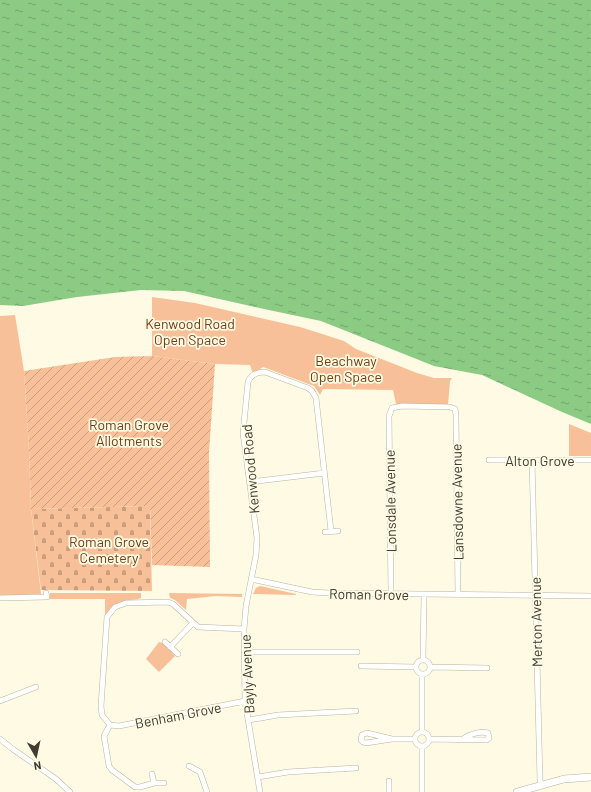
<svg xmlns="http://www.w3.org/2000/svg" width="591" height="792" font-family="Barlow,sans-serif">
  <defs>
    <pattern id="cemetery-stones" width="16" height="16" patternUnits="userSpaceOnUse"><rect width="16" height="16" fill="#f8c099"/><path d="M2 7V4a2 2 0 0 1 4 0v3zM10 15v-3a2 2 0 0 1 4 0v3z" fill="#ca9d7d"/></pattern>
    <pattern id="garden-furrows" width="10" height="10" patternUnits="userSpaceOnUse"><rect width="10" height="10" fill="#f8c099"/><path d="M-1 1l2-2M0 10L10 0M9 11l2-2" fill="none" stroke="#ca9d7d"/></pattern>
    <pattern id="water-ripples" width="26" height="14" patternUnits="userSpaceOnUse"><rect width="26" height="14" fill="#8bcb83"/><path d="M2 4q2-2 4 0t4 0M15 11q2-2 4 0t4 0" fill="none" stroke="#73a66c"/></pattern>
  </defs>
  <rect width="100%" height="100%" fill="#fefae3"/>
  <path fill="#f8c099" d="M152,297L195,303L300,327L344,341L356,349L417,373L434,378H452L450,381L448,405L396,404L393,390L323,389L320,395L314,386L263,367L253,374L250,365L215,364L152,356Z
    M15,315L24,371L29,450L31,509L41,594L0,596V316Z
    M569,424L591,433V456H569Z
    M260,586L296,594V595L253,594L256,588Z
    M50,593H141V598C137,600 135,599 131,600C118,601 110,607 105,618V599H50Z
    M169,593L242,594V597L216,596L187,599L186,610L175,600L170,598Z
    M159,642L163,643L175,656L159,672L146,659Z"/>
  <path fill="url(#cemetery-stones)" d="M150,506L152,591L41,590L31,509Z"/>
  <path fill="url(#garden-furrows)" d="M152,356L215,364L209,453L210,567L152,565L150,506L31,509L29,450L24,371L115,357Z"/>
  <path fill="url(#water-ripples)" d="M0,0H591V424L562,412L482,375L434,366L321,321L264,309L184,291L141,290L77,297L23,306L0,305Z"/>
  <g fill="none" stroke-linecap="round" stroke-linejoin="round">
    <defs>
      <path id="street" d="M489,460H591
        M532,460L540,780L541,785
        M249,482L324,473
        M325,532L338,531
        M251,579L312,592L329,593L591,596
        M391,594L389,416L392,408L402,406L450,407L455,409L456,415L458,595
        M0,598L47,597L46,593
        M165,642L178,654
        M170,647L193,623
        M246,652H357
        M423,660L424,595
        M416 667a7 7 0 1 1 14 0a7 7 0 1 1-14 0Z
        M361,666L416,667
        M430,667L487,668
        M0,701L36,687
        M249,720L278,715L356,711
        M110,725L102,715L101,706L107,617L115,607L126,603L168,602L173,604L198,627L244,629
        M110,725L119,726L129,724L245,701
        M110,725L104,736L109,766L112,770L135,787H140L154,783H164
        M422,732V674
        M415 739a7 7 0 1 1 14 0a7 7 0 1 1-14 0Z
        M0,739L14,750L56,779L70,792
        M392,739L367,733L362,735L361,740L363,742L366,743L392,739H415
        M429,739L487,740L489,738L488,733C481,731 469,734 463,739
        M189,766L200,772L207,792
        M152,774L154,783
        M258,777L288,772L356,768
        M389,781V792
        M260,792L245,701L244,629L246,606L256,555L257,538L243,433L248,382C251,374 257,372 265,372L308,388L312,391L316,398L331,531
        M422,792V746"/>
      <path id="secondary" d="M517,792L564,779L591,777"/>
    </defs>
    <use href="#street" stroke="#b8b49e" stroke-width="6"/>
    <use href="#secondary" stroke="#b8b49e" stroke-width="8"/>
    <use href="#street" stroke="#fff" stroke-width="5"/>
    <use href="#secondary" stroke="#fff" stroke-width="7"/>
  </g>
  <g text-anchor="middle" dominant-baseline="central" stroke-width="3.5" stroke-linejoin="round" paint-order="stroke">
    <g font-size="14" fill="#713e13" stroke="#fefae3">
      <text x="190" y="323">Kenwood Road<tspan x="190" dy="16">Open Space</tspan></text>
      <text x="346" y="360">Beachway<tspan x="346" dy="16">Open Space</tspan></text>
      <text x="129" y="424">Roman Grove<tspan x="129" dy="16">Allotments</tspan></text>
      <text x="109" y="541">Roman Grove<tspan x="109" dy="16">Cemetery</tspan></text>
    </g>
    <g font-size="14" fill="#3e3c33" stroke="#fefae3">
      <text x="540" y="460">Alton Grove</text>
      <text transform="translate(250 469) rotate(-95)">Kenwood Road</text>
      <text transform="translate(390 501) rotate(-91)">Lonsdale Avenue</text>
      <text transform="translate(457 502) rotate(-91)">Lansdowne Avenue</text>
      <text transform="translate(369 594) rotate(1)">Roman Grove</text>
      <text transform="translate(536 622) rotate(-91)">Merton Avenue</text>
      <text transform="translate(247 674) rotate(-93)">Bayly Avenue</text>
      <text transform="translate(178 715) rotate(-11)">Benham Grove</text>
    </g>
  </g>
  <g transform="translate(36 756) rotate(171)" stroke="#fefae3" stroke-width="3" paint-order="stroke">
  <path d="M0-3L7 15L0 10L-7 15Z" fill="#3e3c33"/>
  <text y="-6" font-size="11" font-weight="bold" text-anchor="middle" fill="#3e3c33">N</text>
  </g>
</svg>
